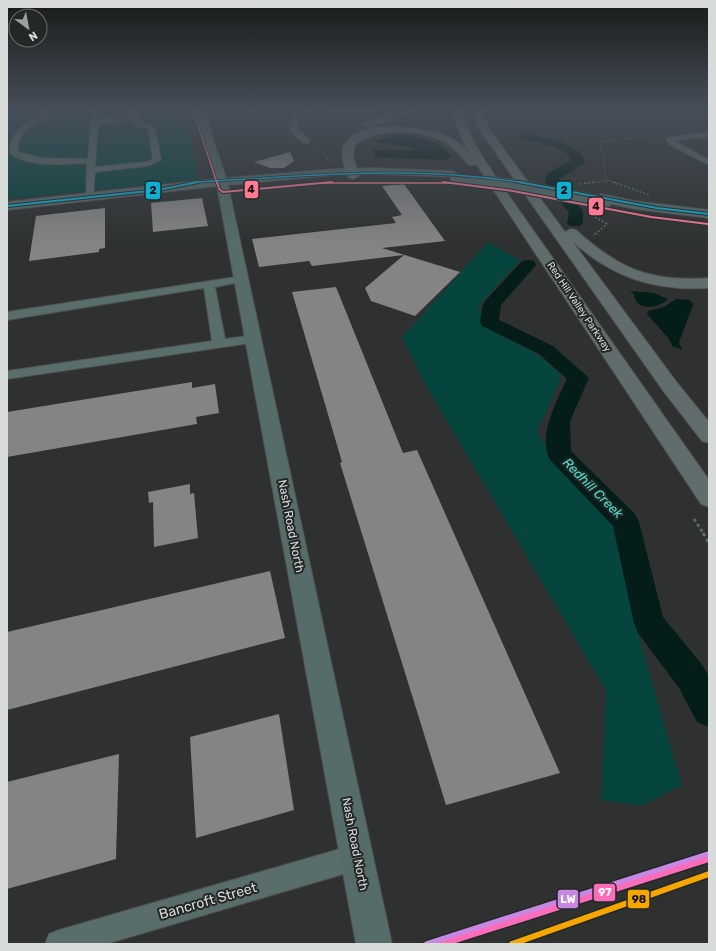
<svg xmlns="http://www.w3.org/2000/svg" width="716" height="951" font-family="Rubik,sans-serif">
  <rect width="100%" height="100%" fill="#2e3130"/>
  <path fill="#06443e" d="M7,111H184L198,178L192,180L7,199Z
    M322,111H380L356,119Z
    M488,242L520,260L478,306L486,327L538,355L562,376L537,432L558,466L613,525L642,648L682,785L641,806L601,800L606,691L425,384L402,337Z"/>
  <path fill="#041d19" d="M403,135C420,138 440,141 451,156L447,160L372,157L376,155L373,150H414L415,148L374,142L387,137Z
    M630,291L654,293L668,299C658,309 635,312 634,294Z
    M676,299L690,300L693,305L679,342L682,349L673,347L669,339L647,314L648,311L664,307Z"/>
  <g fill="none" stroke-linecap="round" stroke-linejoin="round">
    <path stroke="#041d19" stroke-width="2" d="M525,136L521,130L531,111"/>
    <path fill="#041d19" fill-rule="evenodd" d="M525,133C545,138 576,140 585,161L583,164L559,179V183L583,211V223L580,226H570L567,223L569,212L545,184L547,174L572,160C567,146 534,143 521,138L519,136L521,134Z
      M528,260L534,261L536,265L501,305L499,320L553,346L589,378L570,421L571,451L635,514L639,522L663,617L703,666L709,677V727L697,722L679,688L638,633L634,623L613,526L550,460C537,436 557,401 567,379L539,354L482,326L480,322L483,304L486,300L522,261Z"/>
  </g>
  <path fill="#848484" d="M290,152L294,161L284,168H270L254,162Z
    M404,184L445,241L382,248L460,272L415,316L371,301L365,288L404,255L312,266L309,261L259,267L252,239L396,223L392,217L402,215L382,186Z
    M202,198L208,226L153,232L151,203Z
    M105,208V248L99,249V252L29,261L36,216Z
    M336,287L403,453L417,450L560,773L446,805L340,463L342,462L292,292Z
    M192,382V388L215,384L219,413L196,417L197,424L7,457V412Z
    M190,484V494L194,493L198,538L154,547L153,502L149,503L148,492Z
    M270,571L285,638L7,710V632Z
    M279,714L294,810L196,838L190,737Z
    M119,754L116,859L7,889V782Z"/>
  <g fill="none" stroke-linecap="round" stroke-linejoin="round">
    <defs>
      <path id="minor" d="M45,111H54C42,121 14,131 18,152L41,158L88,159L92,111H98V120L132,116L134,111H140L139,118L143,122L155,128L161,160L147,166L95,172L93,197L89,200L86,199L87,163C67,164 26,168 10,153C7,134 30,119 45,111ZM133,120L137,126L148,129L153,159L146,162L95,167L98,124Z
        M299,111H306L297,123L298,130L309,139V143H303L290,131L289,123Z
        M709,132V136L675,141L709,160V165L670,145L666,139L670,137Z
        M242,276L246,277L248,279L246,281L215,287L225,339L254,335L258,336L260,339L258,342L7,379V371L212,341L204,288L7,320V312Z
        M357,844L366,848L370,857L366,866L357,870L106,944H45L49,934L59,930Z"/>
      <path id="major" d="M195,111H204L226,178L336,169L373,168L452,171L458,174L452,177L373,174L336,175L228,185L392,944H356L217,186L7,210V202L215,179Z
        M601,194L635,201L709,210V218L635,209L597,201L595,198Z"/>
      <path id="highway" d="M398,111H412L372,126L369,127L364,124L366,122Z
        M451,111H461L474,143L495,176L709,480V507L701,504L477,165H469C461,157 454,147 444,142C419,129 378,127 355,145L353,156L359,176L353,179L347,176C345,166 339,152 345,143C361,118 429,127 451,138C458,141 464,148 470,153L464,143Z
        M472,111H482L489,129L565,232L571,229L576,230C619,269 650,282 709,278V288C654,291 613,278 572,241L678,384L709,422V443L702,441L664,392L493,149L479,129Z"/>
    </defs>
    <use href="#minor" stroke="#4d4f4f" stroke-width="2"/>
    <use href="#major" stroke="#4d4f4f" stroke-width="2"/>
    <use href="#highway" stroke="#4d4f4f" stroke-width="2"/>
    <path stroke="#626f6d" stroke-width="1" stroke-dasharray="1.5 1.5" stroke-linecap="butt" d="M561,111L573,121L572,125L577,131L612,139
      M314,147L326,155L329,163
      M586,183L609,181
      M616,183L608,180L605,176L604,158L600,144L602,141L639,138L661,140"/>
    <path stroke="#626f6d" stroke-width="1.5" stroke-dasharray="2 2" stroke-linecap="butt" d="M613,182L649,195
      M580,184L595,182
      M588,213L607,224L593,236"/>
    <path stroke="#626f6d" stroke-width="2.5" stroke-dasharray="3 3" stroke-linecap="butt" d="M694,519L704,534"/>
    <path stroke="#626f6d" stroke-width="3" stroke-dasharray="3.5 3.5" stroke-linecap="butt" d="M703,533L709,543"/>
    <use href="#minor" fill="#596d6b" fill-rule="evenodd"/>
    <use href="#major" fill="#556c6a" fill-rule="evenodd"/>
    <use href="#highway" fill="#616d6c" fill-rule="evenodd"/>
    <defs>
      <path id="major-bridge-far1" d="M455,179L492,183"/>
      <path id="major-bridge" d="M484,182L514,186L605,203"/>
    </defs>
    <use href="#major-bridge-far1" stroke="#4d4f4f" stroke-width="11" stroke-linecap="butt"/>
    <use href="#major-bridge" stroke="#4d4f4f" stroke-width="14" stroke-linecap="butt"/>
    <use href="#major-bridge-far1" stroke="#556c6a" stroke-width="10"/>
    <use href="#major-bridge" stroke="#556c6a" stroke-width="12"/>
    <defs>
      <path id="bus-1-far1" d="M190,183C215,180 241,180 266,178C355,172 437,169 525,183"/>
      <path id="bus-1" d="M519,182L657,208L709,214
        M7,206L158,190L198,182"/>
      <path id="bus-2-far1" d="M194,113L217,183
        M321,183H451"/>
      <path id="bus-2" d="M217,182L219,189L223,192L332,182
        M443,182L513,191L651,217L708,224"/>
    </defs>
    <use href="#bus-1-far1" stroke="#232827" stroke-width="3"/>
    <use href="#bus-1" stroke="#232827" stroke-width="4"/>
    <use href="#bus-2-far1" stroke="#232827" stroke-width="3"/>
    <use href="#bus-2" stroke="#232827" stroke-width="4"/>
    <use href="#bus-1-far1" stroke="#0dafd3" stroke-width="1.5"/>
    <use href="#bus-1" stroke="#0dafd3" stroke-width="2"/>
    <use href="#bus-2-far1" stroke="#fe7a93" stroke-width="1.5"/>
    <use href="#bus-2" stroke="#fe7a93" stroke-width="2"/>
    <defs>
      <path id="rail-1" d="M427,944L709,854"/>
      <path id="rail-2" d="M443,944L709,859"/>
      <path id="rail-3" d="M512,944L709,874"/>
    </defs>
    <use href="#rail-1" stroke="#232827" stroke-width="9"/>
    <use href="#rail-2" stroke="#232827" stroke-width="9"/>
    <use href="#rail-3" stroke="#232827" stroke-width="9"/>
    <use href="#rail-1" stroke="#c787e3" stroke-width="6"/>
    <use href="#rail-2" stroke="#fb6dba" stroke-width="6"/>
    <use href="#rail-3" stroke="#f7a600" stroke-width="6"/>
  </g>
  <linearGradient id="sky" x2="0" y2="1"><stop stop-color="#191b1a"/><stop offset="0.45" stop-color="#464e59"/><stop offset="1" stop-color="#464e59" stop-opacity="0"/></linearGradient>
  <rect width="716" height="244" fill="url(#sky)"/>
  <g text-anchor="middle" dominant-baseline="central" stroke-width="4" stroke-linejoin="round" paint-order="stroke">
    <g font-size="10" fill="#d7dbda" stroke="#232827">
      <text transform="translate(579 307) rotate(56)">Red Hill Valley Parkway</text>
    </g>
    <g font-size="12" fill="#d7dbda" stroke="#232827">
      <text transform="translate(291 526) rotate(79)">Nash Road North</text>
      <text transform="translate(355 844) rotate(79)">Nash Road North</text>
    </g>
    <g font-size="13" font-style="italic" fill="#4ee2d1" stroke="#232827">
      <text transform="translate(593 488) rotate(45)">Redhill Creek</text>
    </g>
    <g font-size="14" fill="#d7dbda" stroke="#232827">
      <text transform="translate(208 901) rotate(-16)">Bancroft Street</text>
    </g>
  </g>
  <g stroke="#232827" stroke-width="1.5">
    <rect x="244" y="180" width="15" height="19" rx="4" fill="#fe7a93"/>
    <rect x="556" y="181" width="16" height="19" rx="4" fill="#0dafd3"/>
    <rect x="145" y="181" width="16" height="19" rx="4" fill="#0dafd3"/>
    <rect x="588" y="197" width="16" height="19" rx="4" fill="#fe7a93"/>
    <rect x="593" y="883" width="23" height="19" rx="4" fill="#fb6dba"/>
    <rect x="627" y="889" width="23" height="20" rx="4" fill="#f7a600"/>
    <rect x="557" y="889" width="22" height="20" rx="4" fill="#c787e3"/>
  </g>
  <g font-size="11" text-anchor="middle" font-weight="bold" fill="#fff">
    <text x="605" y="896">97</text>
    <text x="568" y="903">LW</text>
  </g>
  <g font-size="11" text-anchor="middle" font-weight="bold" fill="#111">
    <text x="251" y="193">4</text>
    <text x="564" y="194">2</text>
    <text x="153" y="194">2</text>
    <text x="596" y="210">4</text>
    <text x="639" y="903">98</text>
  </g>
  <rect width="716" height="951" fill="none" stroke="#d7dbda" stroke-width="16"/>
  <g transform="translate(28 28) rotate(148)"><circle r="19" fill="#232827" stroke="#6b706f"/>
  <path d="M0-3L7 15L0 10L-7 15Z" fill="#9ca09e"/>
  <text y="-6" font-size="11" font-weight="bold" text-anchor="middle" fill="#d7dbda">N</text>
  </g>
</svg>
